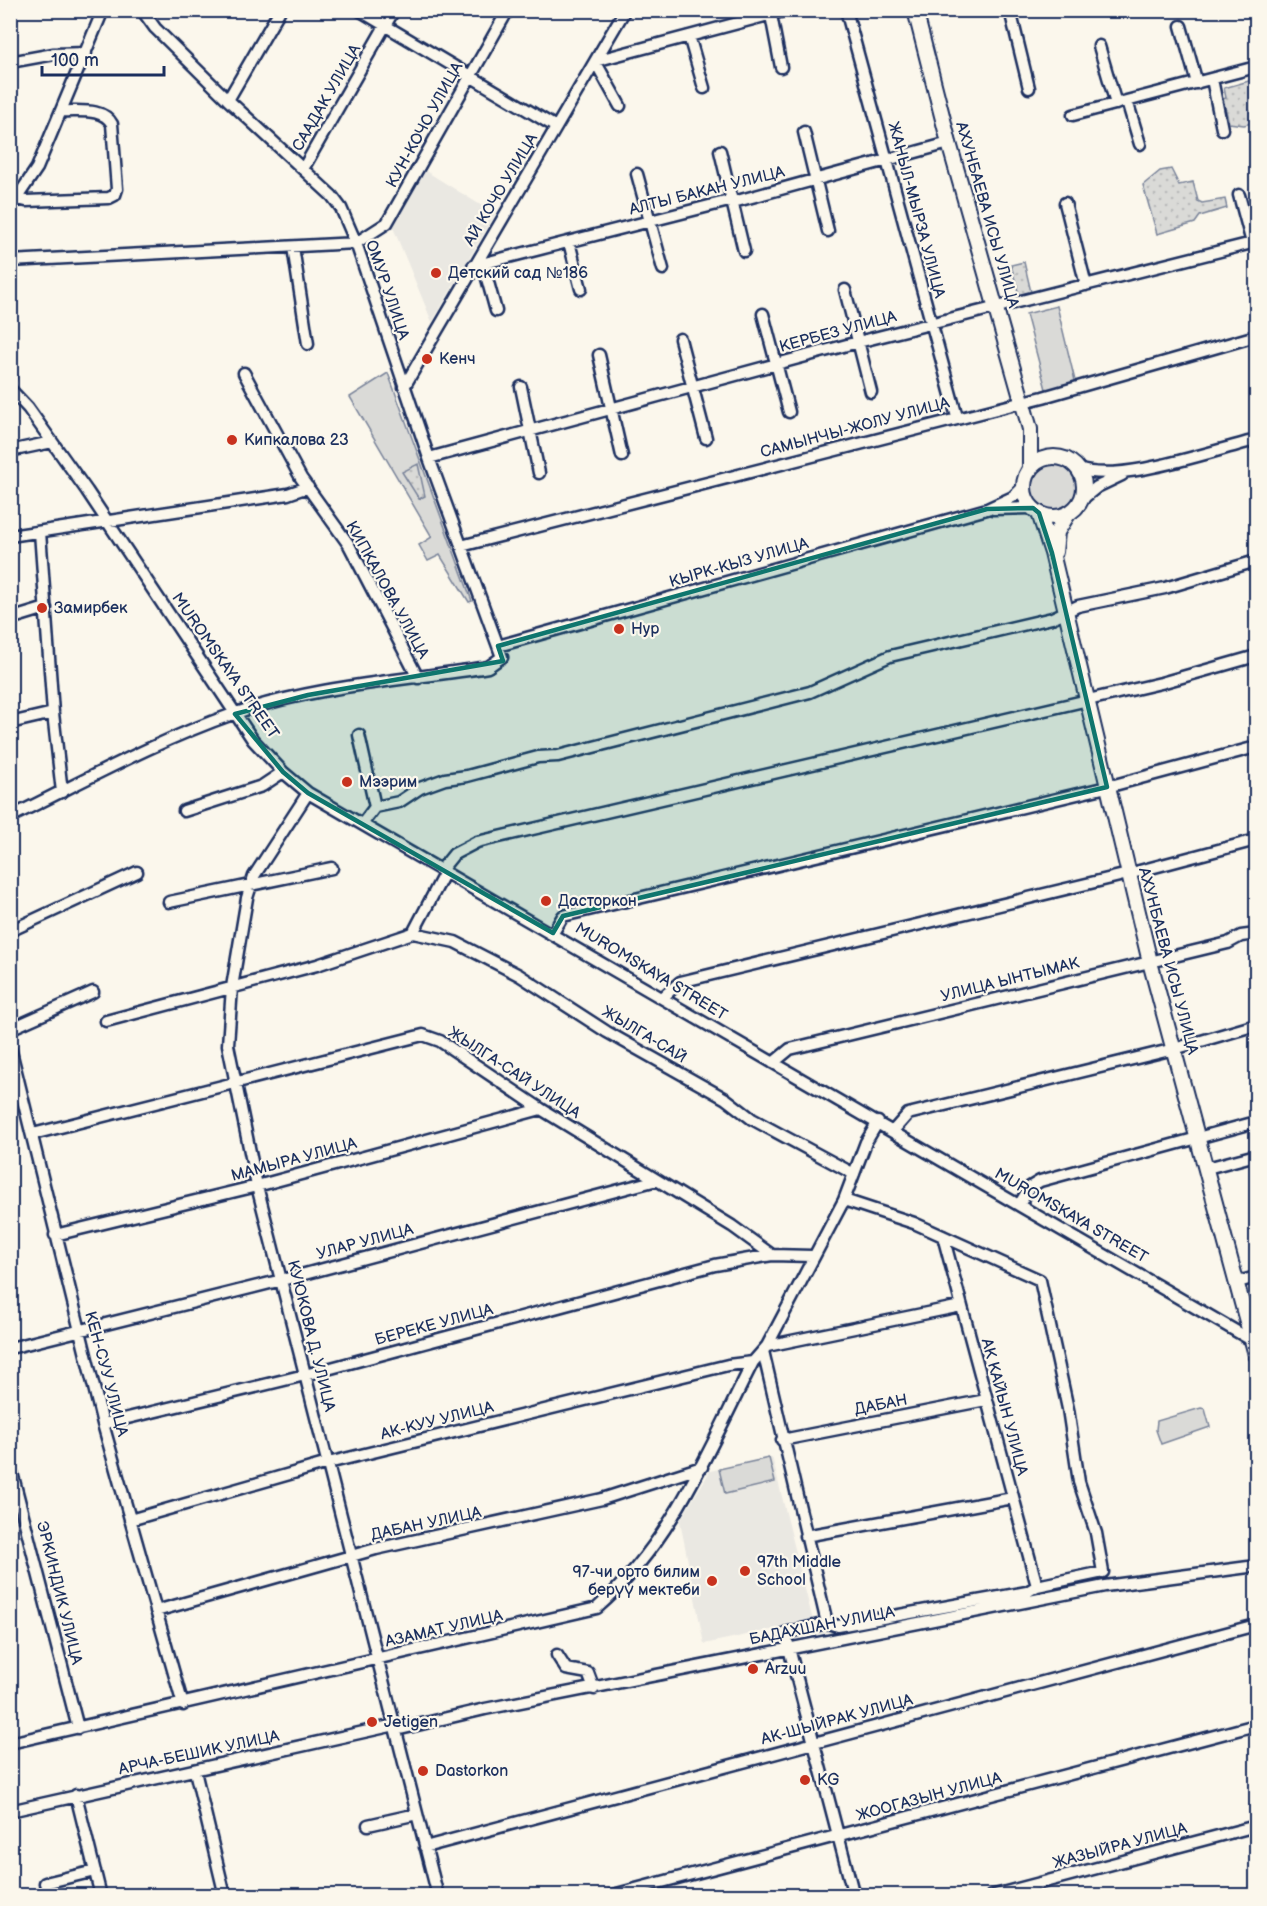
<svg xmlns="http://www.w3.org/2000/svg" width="1267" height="1906" font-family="'Balsamiq Sans',sans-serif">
  <defs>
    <pattern id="park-dots" width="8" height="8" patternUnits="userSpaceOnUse" patternTransform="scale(1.5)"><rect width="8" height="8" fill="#dadad7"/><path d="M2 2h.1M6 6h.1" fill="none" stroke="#babbbb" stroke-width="1.8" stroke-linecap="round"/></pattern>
  </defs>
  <rect width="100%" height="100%" fill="#fbf7ec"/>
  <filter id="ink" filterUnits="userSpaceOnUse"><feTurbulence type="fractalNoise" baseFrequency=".0167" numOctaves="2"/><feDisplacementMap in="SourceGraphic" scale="12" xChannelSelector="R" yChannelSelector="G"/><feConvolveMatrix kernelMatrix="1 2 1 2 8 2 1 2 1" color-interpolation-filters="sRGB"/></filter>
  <g filter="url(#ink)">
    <path fill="#eae8e2" d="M424,170L495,214L432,322L392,225Z
      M772,1457L813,1621L704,1644L680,1521L710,1471Z"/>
    <path fill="#dadad7" stroke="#7a849a" stroke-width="1.5" d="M1057,306L1076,385L1047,393L1026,314Z
      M388,373L472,601L469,602L440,555L428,561L419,545L432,537L350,397Z
      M1030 487a24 24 0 1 1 48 0a24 24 0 1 1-48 0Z
      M1201,1408L1205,1409L1210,1427L1161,1444L1156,1430L1157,1421Z
      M769,1458L775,1482L725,1494L719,1469Z"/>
    <path fill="url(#park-dots)" stroke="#7a849a" stroke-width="1.5" d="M1256,79V122L1244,125L1229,123L1223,99L1226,98L1224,88Z
      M1171,169L1179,185L1193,182L1198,201L1202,203L1225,199L1227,208L1200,216L1195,223L1157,234L1143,185L1160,171Z
      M1024,262L1031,292L1019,295L1011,265Z
      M418,464L425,496L419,499L402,472Z"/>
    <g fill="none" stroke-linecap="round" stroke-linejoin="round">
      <defs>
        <path id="minor" d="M359,10L556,127
          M770,10L781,67
          M846,10L957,417
          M1010,10L1029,88
          M1181,26L1197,83
          M689,36L704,88
          M1099,46L1116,104
          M10,62L54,54L86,53
          M1212,79L1222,129
          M228,100L280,10
          M1127,101L1140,144
          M620,106L595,61L787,10
          M1073,115L1256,67
          M804,132L828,231
          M720,151L744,251
          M303,169L394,10
          M637,174L663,269
          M1239,195L1252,243
          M10,197L26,201L109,198L115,195L117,189L112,124C103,107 78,112 61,111
          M1065,203L1086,285
          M10,208L37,168L103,10
          M569,242L581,289
          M293,247L308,344
          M10,261L356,243L387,223L508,10
          M483,264L496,311
          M473,266L725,202L737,201L949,143
          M845,290L871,392
          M763,314L789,412
          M680,339L706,438
          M599,355L622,456
          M244,373L301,478L349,545L418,678
          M10,374V378
          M404,387L625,10
          M521,387L539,473
          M10,389L28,408L87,491L253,740L283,772L308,793L1253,1341
          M10,451L52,442
          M429,458L858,342L1256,242
          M1078,469C1120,484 1211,451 1256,440
          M1081,500L1097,487L1122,475
          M993,509L1033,508
          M40,532L53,713L62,792
          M10,536L288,494L308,487
          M461,546L1043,397L1256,336
          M10,619L46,608
          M498,646L987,509L1013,497L1024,486
          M10,723L53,713
          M359,735L375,807
          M308,793L254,876L247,898L232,987L228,1045L257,1186L438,1896
          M184,811L262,786L283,772
          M10,817C84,781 156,741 233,714C312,686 406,680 488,667L502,657L429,458L356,243L341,208L332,196L228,100L155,28L142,10
          M363,823L375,807L399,802L420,788L445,779L467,776L538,757L558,756L810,692L890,656L1052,618L1078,606L1165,588L1256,561
          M441,870L454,854L477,842L1161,683L1256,656
          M169,902L332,868
          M10,931L137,872
          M413,933L455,942L519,975L607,1032L726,1099L752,1119L854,1174
          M553,933L563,916L1107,787L1256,747
          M662,998L680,982L1128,874L1256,840
          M106,1021L317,965L413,933L445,872
          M10,1029L93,992
          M10,1047L103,1424L183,1705
          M773,1063L790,1049L1228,943L1241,936L1256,934
          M893,1131L908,1114L1174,1049L1256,1025
          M33,1134L423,1035L440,1041L541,1109L732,1226L772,1255L812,1256
          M1207,1168L1256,1155
          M1019,1205L1030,1187L1040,1181L1256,1122
          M55,1235L257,1186L541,1109
          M943,1236L1037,1586
          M1238,1282L1256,1277
          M767,1346L961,1306
          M10,1348L282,1280L657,1180
          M763,1351L827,1623L838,1626L1027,1592L1037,1586L1103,1572L1096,1533L1079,1482L1068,1409L1040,1280L914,1223L844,1200
          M103,1424L305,1375L715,1265L772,1255
          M782,1440L986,1400
          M10,1465L78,1728
          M130,1520L328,1463L728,1365L753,1362
          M805,1536L1013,1498
          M156,1611L376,1549L602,1499L702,1467
          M827,1623L785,1633L854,1896
          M557,1655L566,1669L588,1673L594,1689
          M396,1730L485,1709L1105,1586L1256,1566
          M10,1743L597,1608C674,1540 708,1450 753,1362L767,1346L844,1200L866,1142L878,1122
          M195,1771L225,1896
          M76,1795L101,1896
          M10,1811L395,1725
          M368,1825L417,1814
          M425,1847L1256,1625
          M45,1883L95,1871
          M609,1896L1256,1725
          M991,1896L1256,1826"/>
        <path id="major" d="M915,10L949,143L1030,429V470
          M1024 487a30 30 0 1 1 60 0a30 30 0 1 1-60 0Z
          M1039,513L1052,553L1150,962L1256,1355
          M1055,552L1057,532L1068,514"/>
      </defs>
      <use href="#minor" stroke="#1b2f5e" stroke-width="15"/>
      <use href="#major" stroke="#1b2f5e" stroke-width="18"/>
      <use href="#minor" stroke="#fbf7ec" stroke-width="10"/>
      <use href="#major" stroke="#fbf7ec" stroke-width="14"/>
    </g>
  </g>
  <path fill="#0f766e" fill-opacity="0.2" stroke="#0f766e" stroke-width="4.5" stroke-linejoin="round" d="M1033,508L1039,513L1052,553L1107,787L563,916L553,933L308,793L283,772L235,714L308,695L503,661L498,646L987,509Z"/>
  <g fill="#c8321e" stroke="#fbf7ec" stroke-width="2">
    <circle cx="436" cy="273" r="6"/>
    <circle cx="427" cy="359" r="6"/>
    <circle cx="232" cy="440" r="6"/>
    <circle cx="42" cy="608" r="6"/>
    <circle cx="619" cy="629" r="6"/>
    <circle cx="347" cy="782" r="6"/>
    <circle cx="546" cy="901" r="6"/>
    <circle cx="745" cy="1571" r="6"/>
    <circle cx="712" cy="1581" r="6"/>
    <circle cx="753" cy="1669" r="6"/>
    <circle cx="372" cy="1722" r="6"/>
    <circle cx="423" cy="1771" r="6"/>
    <circle cx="805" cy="1780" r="6"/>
  </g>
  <g text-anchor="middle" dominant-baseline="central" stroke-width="4.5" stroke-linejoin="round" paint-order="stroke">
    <g font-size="16" fill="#1b2f5e" stroke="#fbf7ec">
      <text transform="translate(327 98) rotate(-60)">СААДАК УЛИЦА</text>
      <text transform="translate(425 125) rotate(-61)">КУН-КОЧО УЛИЦА</text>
      <text transform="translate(501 190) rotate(-59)">АЙ КОЧО УЛИЦА</text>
      <text transform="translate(707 191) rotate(-14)">АЛТЫ БАКАН УЛИЦА</text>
      <text transform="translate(916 210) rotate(75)">ЖАНЫЛ-МЫРЗА УЛИЦА</text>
      <text transform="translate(987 215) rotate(74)">АХУНБАЕВА ИСЫ УЛИЦА</text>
      <text transform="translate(387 290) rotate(71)">ОМУР УЛИЦА</text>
      <text transform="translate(838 332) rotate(-15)">КЕРБЕЗ УЛИЦА</text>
      <text transform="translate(855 428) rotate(-15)">САМЫНЧЫ-ЖОЛУ УЛИЦА</text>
      <text transform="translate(739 563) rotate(-16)">КЫРК-КЫЗ УЛИЦА</text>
      <text transform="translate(387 590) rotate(61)">КИПКАЛОВА УЛИЦА</text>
      <text transform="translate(225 666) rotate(55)">MUROMSKAYA STREET</text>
      <text transform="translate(1168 961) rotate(75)">АХУНБАЕВА ИСЫ УЛИЦА</text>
      <text transform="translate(651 972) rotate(31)">MUROMSKAYA STREET</text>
      <text transform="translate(1010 980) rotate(-14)">УЛИЦА ЫНТЫМАК</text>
      <text transform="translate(644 1035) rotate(31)">ЖЫЛГА-САЙ</text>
      <text transform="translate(514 1073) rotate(33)">ЖЫЛГА-САЙ УЛИЦА</text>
      <text transform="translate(294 1160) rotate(-15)">МАМЫРА УЛИЦА</text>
      <text transform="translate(1071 1216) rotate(30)">MUROMSKAYA STREET</text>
      <text transform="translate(365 1242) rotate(-15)">УЛАР УЛИЦА</text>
      <text transform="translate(434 1325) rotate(-15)">БЕРЕКЕ УЛИЦА</text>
      <text transform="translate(311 1336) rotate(76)">КУЮКОВА Д. УЛИЦА</text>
      <text transform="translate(106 1374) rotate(75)">КЕН-СУУ УЛИЦА</text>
      <text transform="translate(881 1405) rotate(-11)">ДАБАН</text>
      <text transform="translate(1004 1407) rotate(75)">АК КАЙЫН УЛИЦА</text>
      <text transform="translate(437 1421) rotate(-14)">АК-КУУ УЛИЦА</text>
      <text transform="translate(426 1524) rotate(-12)">ДАБАН УЛИЦА</text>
      <text transform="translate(59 1593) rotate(76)">ЭРКИНДИК УЛИЦА</text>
      <text transform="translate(822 1626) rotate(-11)">БАДАХШАН УЛИЦА</text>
      <text transform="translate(444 1629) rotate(-13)">АЗАМАТ УЛИЦА</text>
      <text transform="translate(837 1720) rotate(-15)">АК-ШЫЙРАК УЛИЦА</text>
      <text transform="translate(199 1753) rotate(-12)">АРЧА-БЕШИК УЛИЦА</text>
      <text transform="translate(929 1797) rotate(-15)">ЖООГАЗЫН УЛИЦА</text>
      <text transform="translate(1120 1846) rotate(-15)">ЖАЗЫЙРА УЛИЦА</text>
    </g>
    <g font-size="16" fill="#1b2f5e" stroke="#fbf7ec" text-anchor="start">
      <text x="448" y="273">Детский сад №186</text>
      <text x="439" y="359">Кенч</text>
      <text x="244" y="440">Кипкалова 23</text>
      <text x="54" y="608">Замирбек</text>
      <text x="631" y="629">Нур</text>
      <text x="359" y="782">Мээрим</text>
      <text x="558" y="901">Дасторкон</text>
      <text x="757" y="1562">97th Middle<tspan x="757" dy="18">School</tspan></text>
      <text x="700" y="1572" text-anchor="end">97-чи орто билим<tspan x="700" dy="18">берүү мектеби</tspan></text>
      <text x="765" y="1669">Arzuu</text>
      <text x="384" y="1722">Jetigen</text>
      <text x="435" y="1771">Dastorkon</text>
      <text x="817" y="1780">KG</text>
    </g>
  </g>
  <rect width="1267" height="1906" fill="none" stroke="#fbf7ec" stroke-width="36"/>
  <rect x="18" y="18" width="1231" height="1870" fill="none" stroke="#1b2f5e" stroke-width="2" filter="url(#ink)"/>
  <path d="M42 66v9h122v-9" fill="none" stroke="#1b2f5e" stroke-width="3"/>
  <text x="51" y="66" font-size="18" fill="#1b2f5e" stroke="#fbf7ec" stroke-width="4.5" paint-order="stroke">100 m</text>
</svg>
